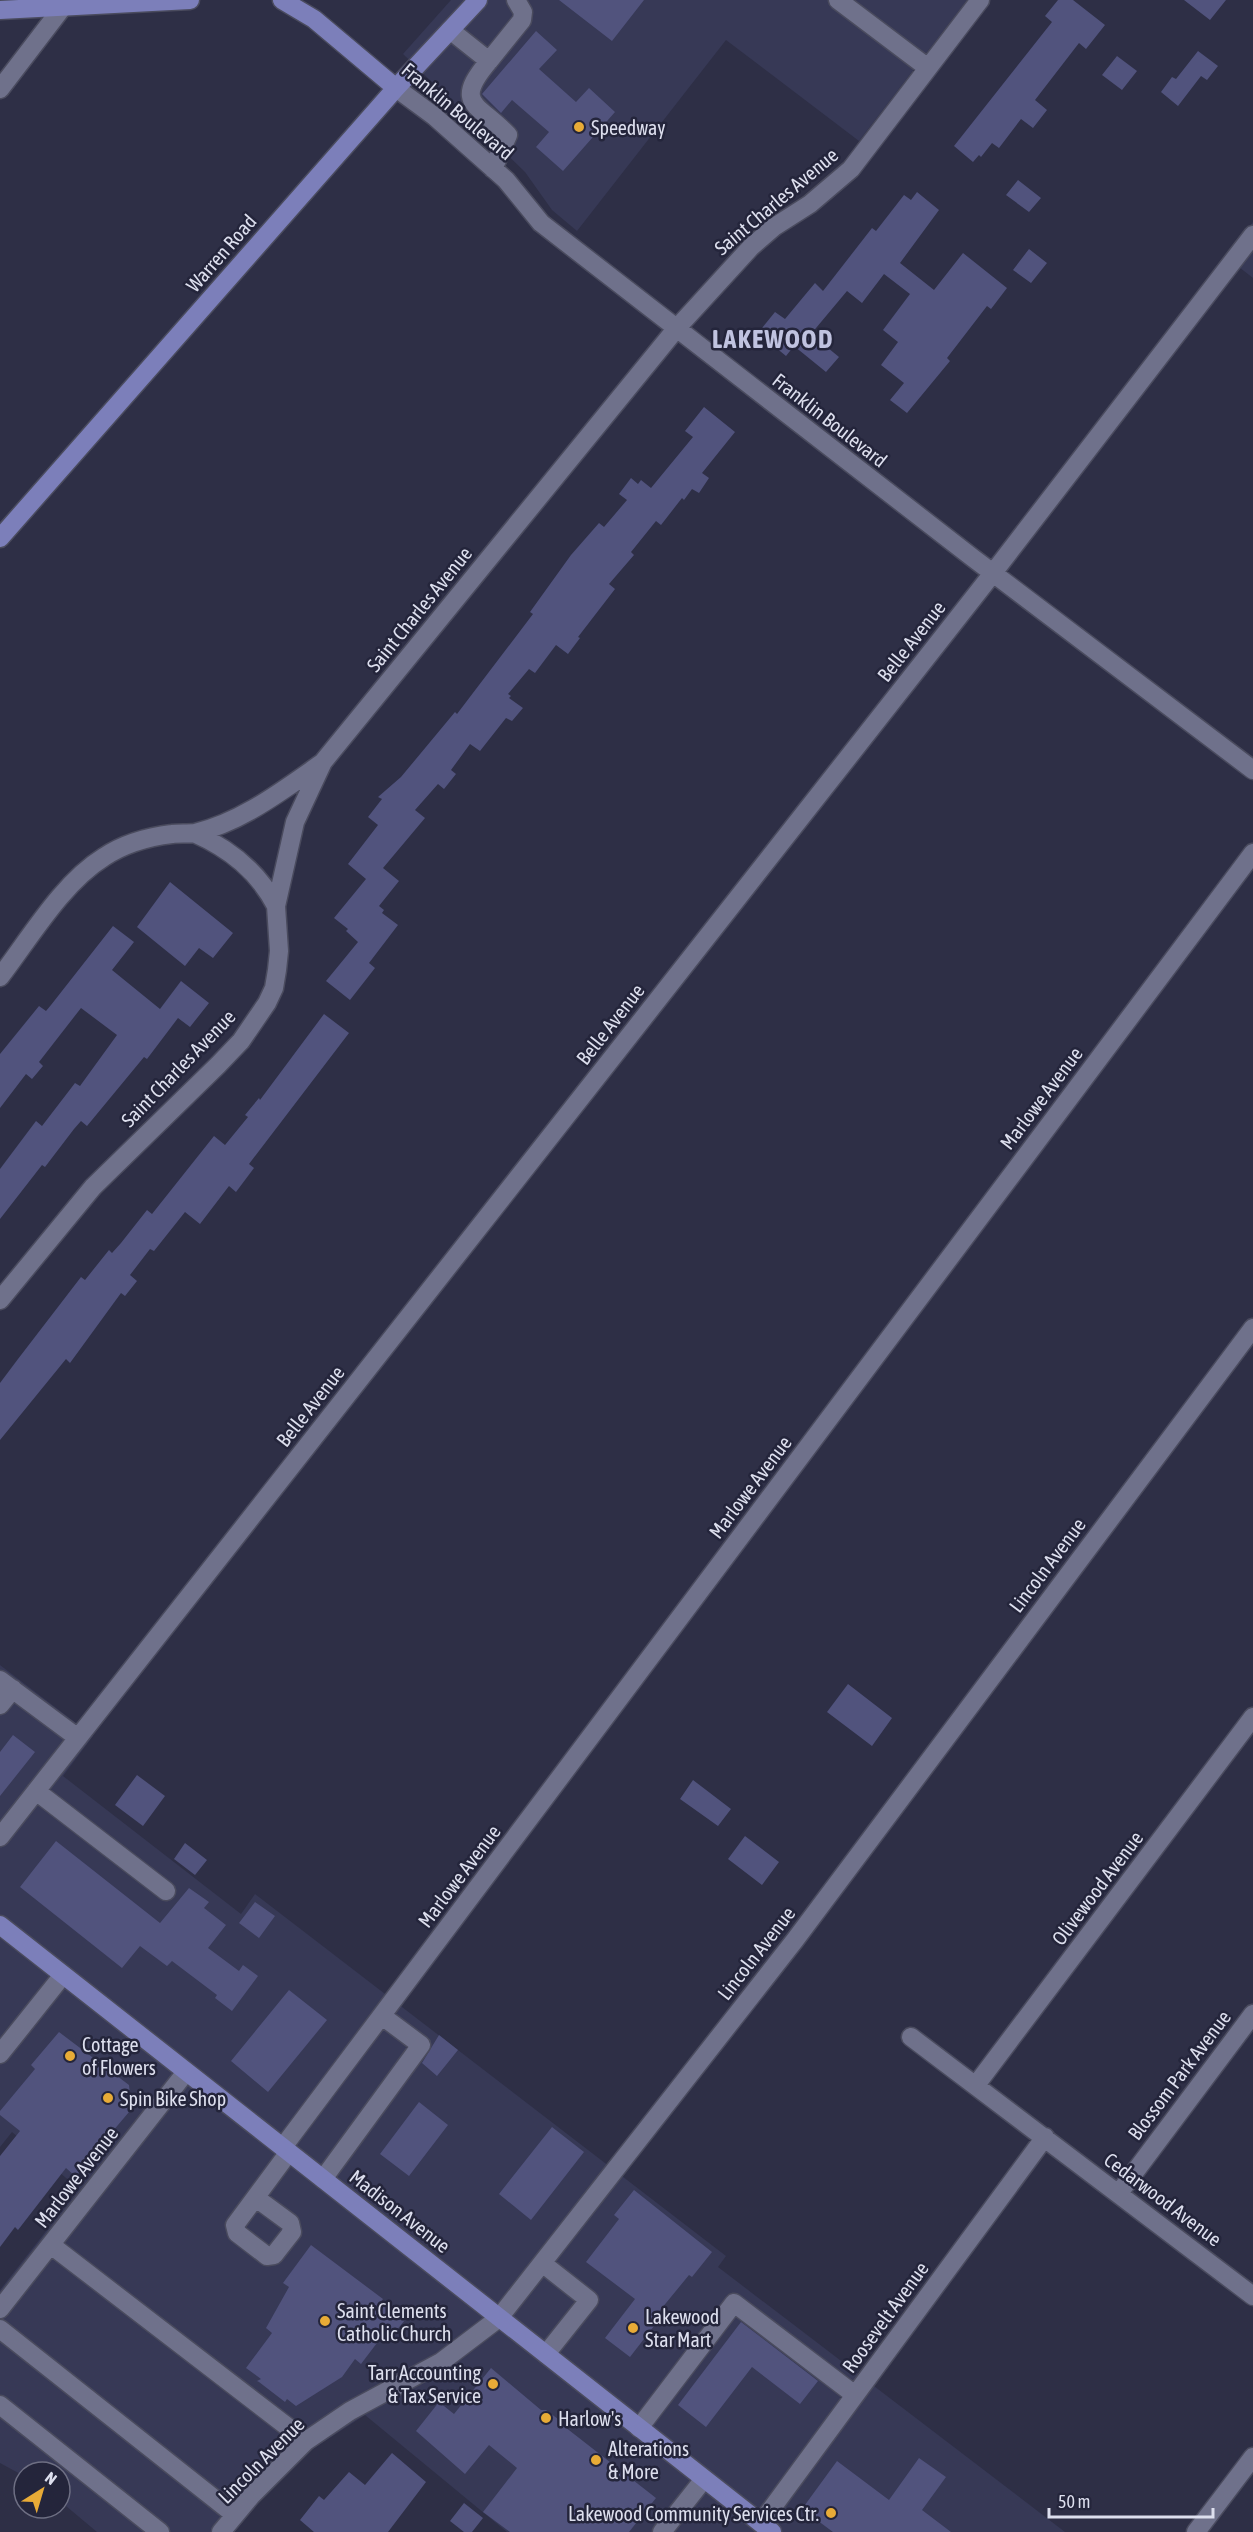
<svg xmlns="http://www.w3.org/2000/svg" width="1253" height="2532" font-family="'Asap Condensed',sans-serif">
  <rect width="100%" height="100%" fill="#2e2f46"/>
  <path fill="#373956" d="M451,0H967L859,141L726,40L577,231L552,210L525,172L403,54Z
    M1253,222V278L1226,257Z
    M0,1665L93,1736L63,1776L241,1914L255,1894L726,2256L718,2267L1065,2532H507L365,2415L308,2452L235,2515L221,2532H97L60,2501V2472H24V2476L0,2463V2290L79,2189L12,2132L0,2147Z"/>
  <path fill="#51537d" d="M559,0H644L612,41Z
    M1058,0H1073L1105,25L1086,49L1079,43L1035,100L1047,110L1033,128L1021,119L999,148L992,143L981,157L979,155L973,162L954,146L1052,22L1045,16Z
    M1184,0H1226L1210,20Z
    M536,31L557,50L539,69L576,102L589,88L615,112L563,171L536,147L549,132L512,100L501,113L482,94Z
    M1198,51L1218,66L1207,80L1201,76L1178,106L1161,92L1172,77L1176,79Z
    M1117,56L1137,71L1122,90L1102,75Z
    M1018,180L1041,198L1029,212L1006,195Z
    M917,192L939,210L900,263L934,290L963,253L1007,288L991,309L987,306L947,358L950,361L907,413L890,400L904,383L881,365L898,342L883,330L910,294L884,274L862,303L847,291L811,334L839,357L826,372L794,346L786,356L758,333L775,312L785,319L815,283L823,291L872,228L876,231L904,195L911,200Z
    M1029,249L1047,263L1031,283L1013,270Z
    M704,407L735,432L702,473L709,478L699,493L692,489L684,500L682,498L661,525L656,521L631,552L634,555L609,584L615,589L578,637L580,638L568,654L556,645L535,673L529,669L508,694L511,696L509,698L523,708L512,721L506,718L480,751L470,744L451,770L456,774L444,789L438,784L415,810L425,818L383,868L399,881L379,906L384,910L382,913L398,925L369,963L375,968L350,1000L326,981L358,942L346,931L348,929L334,918L366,879L348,864L378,825L368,817L382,799L378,797L401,777L455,712L457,714L533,614L530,612L571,555L599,523L604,527L627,500L619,494L631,478L638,484L641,480L651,488L693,437L685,431Z
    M170,882L233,933L213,958L199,948L185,966L137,927Z
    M113,926L134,942L112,970L160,1009L181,981L209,1003L190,1027L178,1018L147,1059L144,1057L87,1126L81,1121L74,1129L45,1167L42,1165L0,1219V1169L36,1121L42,1126L75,1083L80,1086L117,1035L81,1008L39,1062L43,1066L32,1079L26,1074L0,1108V1054L39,1006L46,1011L51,1005Z
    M324,1014L349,1033L249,1164L254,1168L236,1192L229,1186L200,1224L185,1212L154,1251L150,1249L130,1275L137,1281L125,1296L121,1293L70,1363L66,1359L0,1440V1383L18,1359L81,1277L85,1280L109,1250L112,1253L121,1243L147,1210L152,1214L214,1136L225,1145L248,1117L245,1115L259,1098L260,1100Z
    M848,1684L892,1718L872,1746L827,1712Z
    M13,1735L35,1752L0,1796V1752Z
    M137,1775L165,1796L143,1826L115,1805Z
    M693,1780L731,1809L718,1826L680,1799Z
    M745,1836L779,1862L762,1885L728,1859Z
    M56,1841L160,1923L189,1888L209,1902L204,1908L226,1925L208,1948L239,1971L243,1965L258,1976L232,2011L215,1998L217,1995L172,1961L167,1966L140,1946L122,1968L20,1887Z
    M185,1843L207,1860L195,1875L174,1859Z
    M255,1902L275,1916L259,1938L239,1923Z
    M289,1990L327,2020L268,2092L231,2061Z
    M59,2032L129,2085L131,2105L129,2112L90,2158L76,2177L66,2168L18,2230L15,2227L0,2247V2156L20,2131L0,2115V2111L35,2069L31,2065Z
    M439,2035L458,2050L437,2076L422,2063Z
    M419,2102L448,2125L409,2176L380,2154Z
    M552,2127L584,2152L531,2220L499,2194Z
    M634,2190L712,2252L692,2277L689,2275L657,2314L661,2317L630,2357L605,2338L635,2299L586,2262L619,2219L614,2215Z
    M311,2245L383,2299L381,2302L405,2320L396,2331L383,2335L361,2364L355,2359L342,2377L296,2406L287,2399L285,2402L259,2382L257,2381L261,2379L246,2368L272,2333L266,2328L289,2287L283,2283Z
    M741,2322L818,2381L800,2404L752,2367L706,2427L678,2405Z
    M491,2368L541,2410H546L566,2425L565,2427L656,2498L629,2532H510L483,2512L517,2468L489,2445L465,2474L416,2431L439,2402L454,2414Z
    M392,2453L426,2482L388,2532H314L300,2520L319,2496L324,2500L349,2472L365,2485Z
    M919,2458L946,2477L922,2510L951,2532H833L802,2509L837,2461L889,2500Z
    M464,2503L483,2518L472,2532H464L450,2521Z"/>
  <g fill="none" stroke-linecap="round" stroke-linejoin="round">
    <defs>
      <path id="minor" d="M838,0L928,68
        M450,30L489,61L522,20L523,12L516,0
        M489,61C452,105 478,103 508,135L493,169
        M396,88L434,116L506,180L541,223L973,558L1253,770
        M0,89L62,8
        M194,833C230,849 258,871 276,906
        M0,977C30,938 62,883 104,857C125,843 147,837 172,834C179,833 187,834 195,833C242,822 283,790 322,763
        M0,1300L93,1187L218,1065L241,1041L267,1003L274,988L277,970L279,951L276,906L295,822L323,762L676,329L751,247L774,227L810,204L851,169L980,0
        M0,1680L78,1738
        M0,1705L13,1689
        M36,1791L166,1891
        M0,1837L993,573L1253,235
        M911,2037L1253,2296
        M0,2054L63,1975
        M976,2085L1253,1717
        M283,2147L1253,853
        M323,2179L421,2045L382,2016
        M1119,2193L1253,2014
        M256,2198L290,2223L292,2232L274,2255L267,2256L237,2233L235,2225L289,2152
        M51,2245L306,2441
        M542,2263L589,2300L546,2354
        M0,2309L186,2072
        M0,2329L235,2515
        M0,2405L160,2532
        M639,2428L734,2303L855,2395
        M761,2523L1045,2137
        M221,2532L251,2496L306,2441L350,2411L441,2362L499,2318L795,1940L1253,1328
        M662,2532L704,2479
        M1196,2532L1253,2457"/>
      <path id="major" d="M282,0L314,19L396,88
        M0,10L190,0
        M0,538L396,88L478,0
        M0,1925L772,2532"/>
    </defs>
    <use href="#minor" stroke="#4a4b5e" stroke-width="21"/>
    <use href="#major" stroke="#4a4b5e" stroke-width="21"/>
    <use href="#minor" stroke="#6f718b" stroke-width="18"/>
    <use href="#major" stroke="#7c7fba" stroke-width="18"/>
  </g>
  <g fill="#e8ab37" stroke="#24253b" stroke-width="2">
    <circle cx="579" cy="127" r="6"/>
    <circle cx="70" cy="2056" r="6"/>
    <circle cx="108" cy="2098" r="6"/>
    <circle cx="325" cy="2321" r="6"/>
    <circle cx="633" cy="2328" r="6"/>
    <circle cx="493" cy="2384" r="6"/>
    <circle cx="546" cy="2418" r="6"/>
    <circle cx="596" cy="2460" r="6"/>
    <circle cx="831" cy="2513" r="6"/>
  </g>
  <g text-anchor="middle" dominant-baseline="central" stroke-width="5" stroke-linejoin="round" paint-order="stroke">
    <g font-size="20" fill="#dddfee" stroke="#24253b">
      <text transform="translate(458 111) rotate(40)">Franklin Boulevard</text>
      <text transform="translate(776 201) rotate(-40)">Saint Charles Avenue</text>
      <text transform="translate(221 253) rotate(-49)">Warren Road</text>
      <text transform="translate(830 420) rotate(38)">Franklin Boulevard</text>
      <text transform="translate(419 609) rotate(-51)">Saint Charles Avenue</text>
      <text transform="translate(911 641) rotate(-52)">Belle Avenue</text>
      <text transform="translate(610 1024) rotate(-52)">Belle Avenue</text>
      <text transform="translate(178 1068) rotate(-46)">Saint Charles Avenue</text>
      <text transform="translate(1041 1098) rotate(-53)">Marlowe Avenue</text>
      <text transform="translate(310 1406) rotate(-52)">Belle Avenue</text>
      <text transform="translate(750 1487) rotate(-53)">Marlowe Avenue</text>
      <text transform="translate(1047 1565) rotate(-53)">Lincoln Avenue</text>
      <text transform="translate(459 1876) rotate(-53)">Marlowe Avenue</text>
      <text transform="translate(1097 1888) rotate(-53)">Olivewood Avenue</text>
      <text transform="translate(756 1953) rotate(-52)">Lincoln Avenue</text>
      <text transform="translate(1179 2075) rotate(-53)">Blossom Park Avenue</text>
      <text transform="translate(76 2177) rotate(-52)">Marlowe Avenue</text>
      <text transform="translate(1163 2199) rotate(37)">Cedarwood Avenue</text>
      <text transform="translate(400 2211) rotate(38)">Madison Avenue</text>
      <text transform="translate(885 2317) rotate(-54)">Roosevelt Avenue</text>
      <text transform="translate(261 2460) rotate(-45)">Lincoln Avenue</text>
    </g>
    <g font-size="20" fill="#dddfee" stroke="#24253b" text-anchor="start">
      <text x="591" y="127">Speedway</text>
      <text x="82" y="2044">Cottage<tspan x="82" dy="23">of Flowers</tspan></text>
      <text x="120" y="2098">Spin Bike Shop</text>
      <text x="337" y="2310">Saint Clements<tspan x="337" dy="23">Catholic Church</tspan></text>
      <text x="645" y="2316">Lakewood<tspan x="645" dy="23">Star Mart</tspan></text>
      <text x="481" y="2372" text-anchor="end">Tarr Accounting<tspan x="481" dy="23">&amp; Tax Service</tspan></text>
      <text x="558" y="2418">Harlow's</text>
      <text x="608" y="2448">Alterations<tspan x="608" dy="23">&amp; More</tspan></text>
      <text x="819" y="2513" text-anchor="end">Lakewood Community Services Ctr.</text>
    </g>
    <g font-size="26" font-weight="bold" letter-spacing="1.5" fill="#c0c3e0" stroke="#24253b">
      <text x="773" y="339">LAKEWOOD</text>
    </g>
  </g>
  <g transform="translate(42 2490) rotate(37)"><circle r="28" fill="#24253b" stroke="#6e6f83" stroke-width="1.5"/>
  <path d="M0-4.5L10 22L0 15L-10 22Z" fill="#e8ab37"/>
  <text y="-9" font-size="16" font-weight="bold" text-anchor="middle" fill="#dddfee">N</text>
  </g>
  <path d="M1049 2508v9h164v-9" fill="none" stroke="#dddfee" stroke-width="3"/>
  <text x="1058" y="2508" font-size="18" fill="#dddfee" stroke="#24253b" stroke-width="4.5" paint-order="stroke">50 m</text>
</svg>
